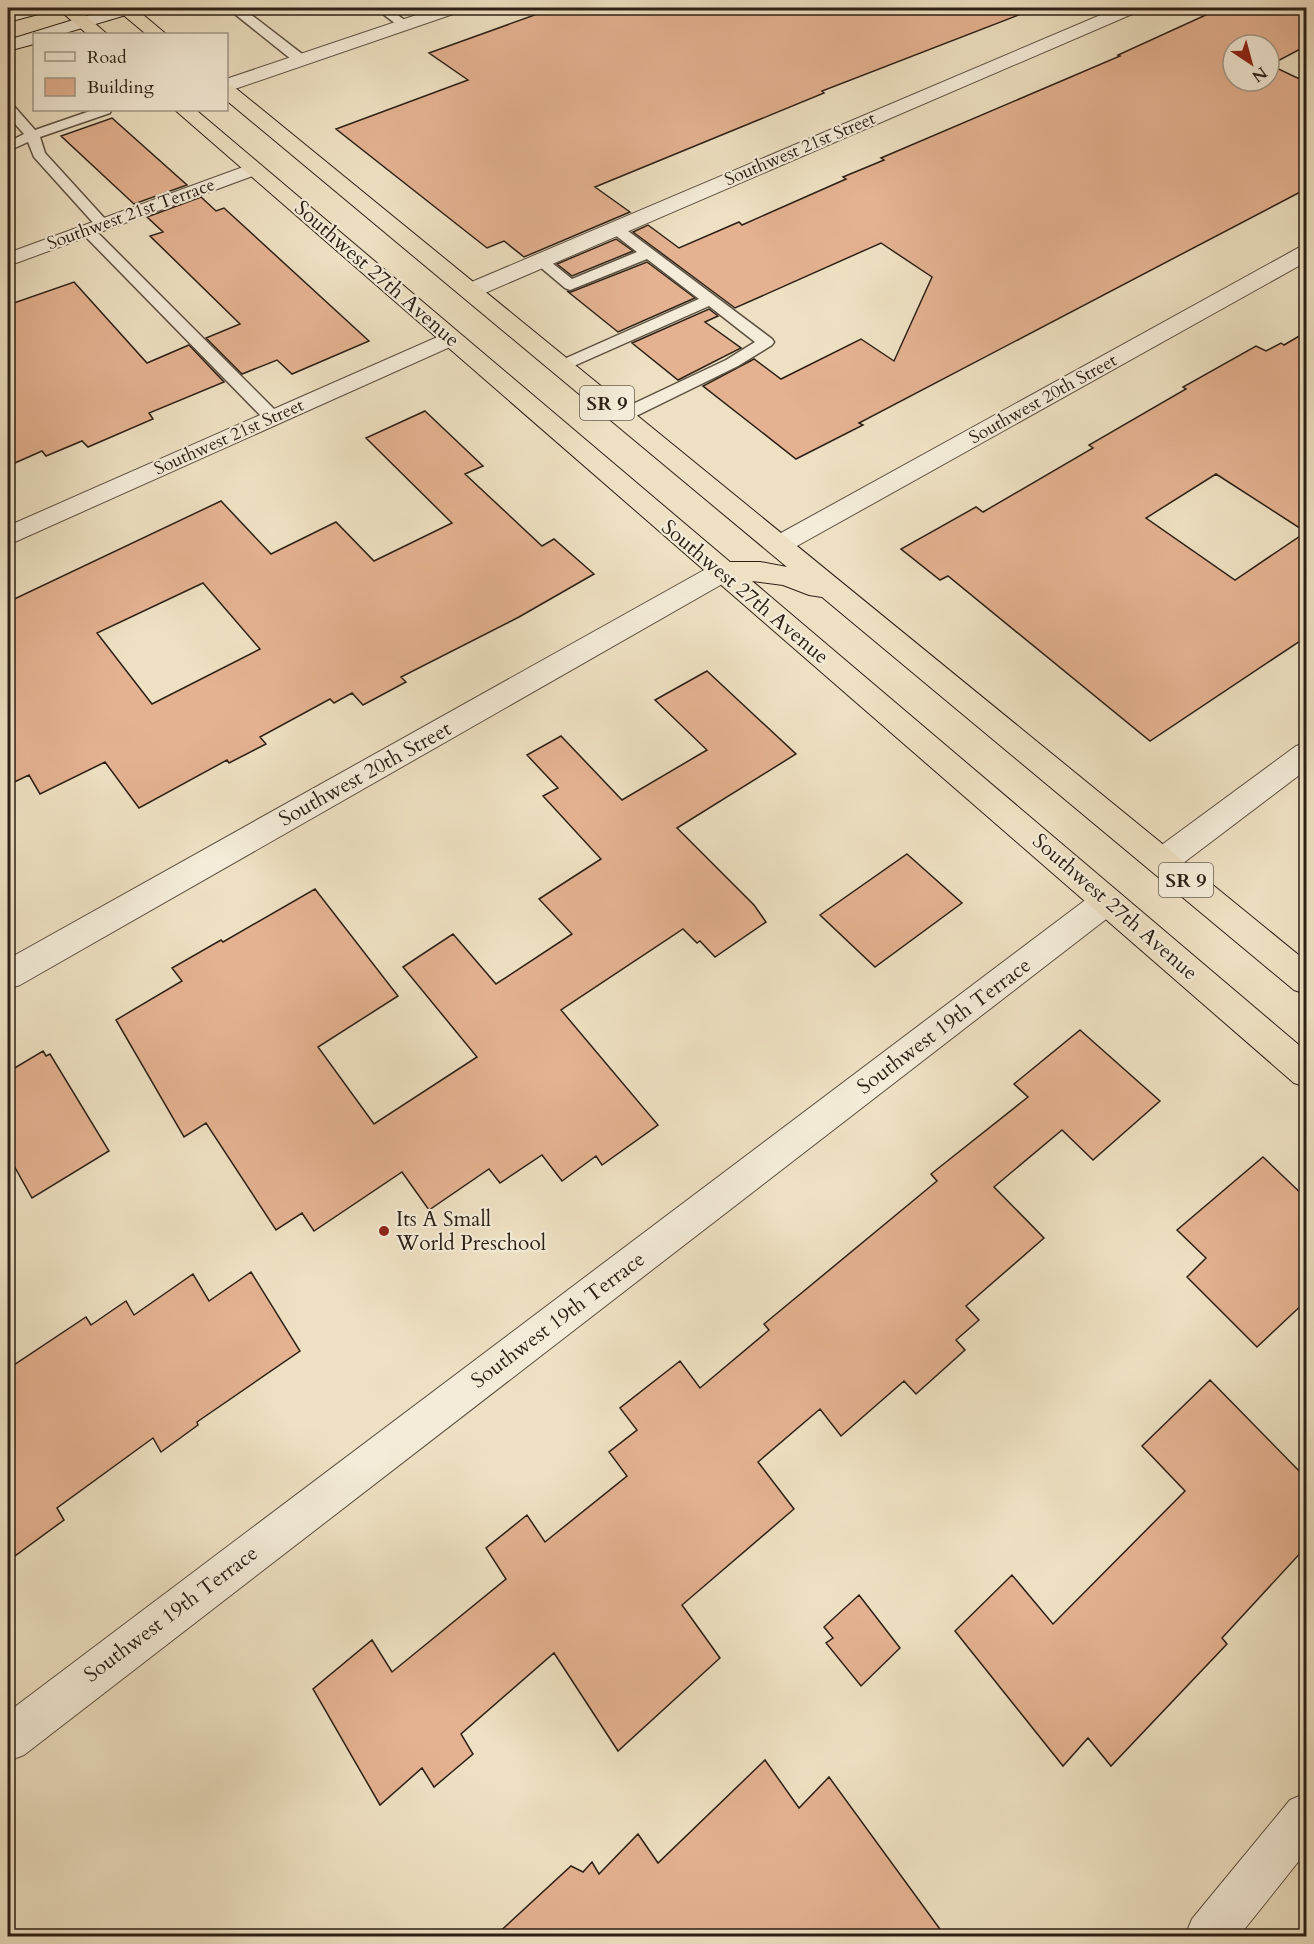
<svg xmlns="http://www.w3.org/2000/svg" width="1314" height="1944" font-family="Cardo,serif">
  <rect width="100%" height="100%" fill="#eee1c3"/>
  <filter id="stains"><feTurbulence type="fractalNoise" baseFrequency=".00333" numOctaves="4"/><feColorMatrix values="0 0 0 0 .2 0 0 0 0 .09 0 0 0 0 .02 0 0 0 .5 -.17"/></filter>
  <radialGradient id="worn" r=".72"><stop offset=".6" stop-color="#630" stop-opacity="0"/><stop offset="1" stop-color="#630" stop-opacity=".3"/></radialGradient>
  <path fill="#e4b291" stroke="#2c2016" stroke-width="1.5" fill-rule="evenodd" d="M554,8H1034V9L822,91L824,93L595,187L630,212L524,257L504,241L487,248L336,129L468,80L429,53Z
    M1221,8H1306V46L1270,65L1306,82V189L859,423L863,425L796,459L703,386L754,359L781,379L861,339L894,361L932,277L881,243L735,308L633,232L648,225L679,248L739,222L742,225L846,179L843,177L884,160L881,158L1120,56L1118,55ZM1233,45H1269V81H1233Z
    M112,118L187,185L134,204L61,136Z
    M201,197L216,211L224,208L369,341L292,374L277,360L242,374L206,338L240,324L150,236L163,232L147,217Z
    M616,239L633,251L572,276L557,264Z
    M647,262L695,298L618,332L567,291L571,292Z
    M74,282L147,363L189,345L224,382L149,413L153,419L88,447L82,441L46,456L42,451L8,466V305Z
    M709,309L718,316L705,322L741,348L678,380L632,343Z
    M1306,332V637L1150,741L948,576L940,580L901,549L976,507L983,512L1093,448L1089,445L1186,389L1183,387L1256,346L1266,351L1281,343L1284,345ZM1216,474L1306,532L1235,580L1146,518Z
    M425,411L483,466L465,474L542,546L554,539L594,574L519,617L401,677L406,682L363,705L352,693L334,703L330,699L260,737L266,744L229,763L227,760L139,808L105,762L40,794L29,775L8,785V602L221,501L271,554L336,522L374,561L452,523L366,438ZM203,583L260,649L152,704L97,633Z
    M707,671L796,754L677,828L754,905L766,922L715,957L700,941L697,943L683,929L561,1010L658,1125L602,1165L596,1156L562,1181L542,1155L500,1183L489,1169L429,1210L402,1172L314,1231L302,1213L276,1230L206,1123L184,1137L116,1020L182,981L172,968L221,940L223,942L315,889L398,996L318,1047L374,1124L477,1057L403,967L453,934L496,984L572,934L539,899L601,859L543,796L558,788L527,755L561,736L622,800L707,750L655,700Z
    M907,854L962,903L875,967L820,915Z
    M1080,1030L1160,1101L1093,1160L1062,1130L994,1187L1044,1238L966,1306L979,1320L956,1340L965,1350L916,1394L904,1381L841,1436L820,1409L758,1462L794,1509L682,1605L720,1658L618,1751L554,1653L461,1734L473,1754L453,1771L434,1787L422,1768L380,1805L313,1689L372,1640L392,1672L506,1579L486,1548L527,1515L545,1542L627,1476L609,1452L637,1430L620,1408L680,1361L700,1388L769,1330L764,1324L937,1181L931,1174L1028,1097L1014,1084Z
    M43,1051L46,1056L50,1054L109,1151L32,1198L8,1155V1072Z
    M1263,1157L1306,1198V1301L1257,1347L1187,1277L1206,1258L1177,1230Z
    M251,1272L300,1351L197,1422L198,1425L161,1452L153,1438L57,1508L64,1520L8,1561V1369L86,1317L91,1325L126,1301L134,1315L193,1274L209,1301Z
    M1210,1380L1306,1478V1547L1222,1638L1227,1644L1111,1766L1088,1738L1063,1766L955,1631L1012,1575L1053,1624L1185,1491L1142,1446Z
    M859,1595L900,1648L861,1686L826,1643L833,1638L824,1627Z
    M765,1760L799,1808L829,1777L945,1936H495L571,1866L583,1872L592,1862L599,1874L638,1834L658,1863Z"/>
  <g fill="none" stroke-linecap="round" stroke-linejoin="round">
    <defs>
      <path id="lane" d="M243,8H261L259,11L249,13L306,57L307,60L306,63H296L236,15L234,12L236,9Z
        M375,8H388L410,24L408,27H400Z
        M8,104L13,105L35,130L93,110H111L110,113L40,137L45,153L107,221L109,224L107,227H97L34,157L28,142L8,151V142L24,134L8,116Z
        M615,224L620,225L772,339L774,342L772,345L738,366L628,420H616L614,416L616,412L726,360L755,342L709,306L567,369H555L553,366L555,363L699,299L647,259L570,290L565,288L533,261L536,258H546L572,279L637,252L610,231L608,228L610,225Z
        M87,226L92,227L279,414L281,418L279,422H267L82,233L80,230L82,227Z"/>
      <path id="street" d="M437,8H462L459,12L226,92V79Z
        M1117,8H1140L1137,12L478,296L470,298L462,296L459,291L462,286Z
        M254,163L261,165L264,169L261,173L8,266V253Z
        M1306,246V262L788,551L779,554L770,551L766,545L770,539L1298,248Z
        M451,331L459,333L463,338L459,343L8,545V526Z
        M722,563L731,565L735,572L731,579L20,985L8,989V959L713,565Z
        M1306,743V770L1174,870L1163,874L1152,870L1147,861L1152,852L1296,746Z
        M1107,888L1118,892L1123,901L1118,910L24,1755L8,1761V1712L1096,892Z
        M1306,1793V1852L1239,1936H1185L1192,1919L1290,1800Z"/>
      <path id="secondary" d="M22,8H49L46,12L8,22V11Z
        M112,8H139L136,12L62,34H34V44L8,51V40Z"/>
      <path id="highway" d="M57,8H77L107,34H87Z
        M115,8H135L166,34H146Z
        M226,84L233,86L1306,961V994L1294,990L822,597L809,595L783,585L752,581L1306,1051V1087L1294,1083L175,110H196L730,562H760L787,567L226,100Z"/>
    </defs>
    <use href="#lane" stroke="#5c5041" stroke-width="3"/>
    <use href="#street" stroke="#5c5041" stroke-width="2"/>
    <use href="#secondary" stroke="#2c2016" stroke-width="2"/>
    <use href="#highway" stroke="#2c2016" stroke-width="2"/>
    <use href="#lane" fill="#f4ecd8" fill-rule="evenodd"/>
    <use href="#street" fill="#f4ecd8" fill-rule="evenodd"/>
    <use href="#secondary" fill="#f4ecd8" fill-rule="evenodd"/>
    <use href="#highway" fill="#eee1c3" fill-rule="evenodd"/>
  </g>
  <circle fill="#8f2418" stroke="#f4ecd8" stroke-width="2" cx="384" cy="1231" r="6"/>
  <g text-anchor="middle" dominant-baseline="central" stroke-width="4.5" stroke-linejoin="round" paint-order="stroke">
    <g font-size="18" fill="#2c2016" stroke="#f4ecd8">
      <text transform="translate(800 149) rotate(-23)">Southwest 21st Street</text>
      <text transform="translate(131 214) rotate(-20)">Southwest 21st Terrace</text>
      <text transform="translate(1043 399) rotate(-29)">Southwest 20th Street</text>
      <text transform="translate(229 437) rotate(-24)">Southwest 21st Street</text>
    </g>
    <g fill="#f4ecd8" stroke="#685d50" stroke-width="1.5">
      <rect x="580" y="386" width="54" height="34" rx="4.5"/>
      <rect x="1159" y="863" width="54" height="34" rx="4.5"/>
    </g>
    <g font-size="20" font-weight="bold" fill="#2c2016">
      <text x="607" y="403">SR 9</text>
      <text x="1186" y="880">SR 9</text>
    </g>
    <g font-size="21" fill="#2c2016" stroke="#f4ecd8">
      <text transform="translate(377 274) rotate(41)">Southwest 27th Avenue</text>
      <text transform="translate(745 592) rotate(40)">Southwest 27th Avenue</text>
      <text transform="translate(365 774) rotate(-29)">Southwest 20th Street</text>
      <text transform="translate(1115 907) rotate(41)">Southwest 27th Avenue</text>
      <text transform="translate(944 1026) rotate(-37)">Southwest 19th Terrace</text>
      <text transform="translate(558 1320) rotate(-37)">Southwest 19th Terrace</text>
      <text transform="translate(171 1614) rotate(-37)">Southwest 19th Terrace</text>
    </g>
    <g font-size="21" fill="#2c2016" stroke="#f4ecd8" text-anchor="start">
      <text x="396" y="1219">Its A Small<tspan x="396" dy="24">World Preschool</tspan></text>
    </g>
  </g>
  <rect width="1314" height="1944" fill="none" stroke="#eee1c3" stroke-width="30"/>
  <rect x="9" y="9" width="1296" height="1926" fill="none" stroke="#2c2016" stroke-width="3"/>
  <rect x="15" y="15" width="1284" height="1914" fill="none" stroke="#2c2016" stroke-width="1.5"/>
  <rect x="33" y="33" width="195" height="78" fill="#f4ecd8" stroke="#a49a8a" stroke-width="1.5"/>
  <rect x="45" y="52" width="30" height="9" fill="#f4ecd8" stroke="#a49a8a" stroke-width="1.5"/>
  <text x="87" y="63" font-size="18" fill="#2c2016">Road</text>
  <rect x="45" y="78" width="30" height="18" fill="#e4b291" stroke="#a49a8a" stroke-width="1.5"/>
  <text x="87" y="93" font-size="18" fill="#2c2016">Building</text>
  <g transform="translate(1251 63) rotate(144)"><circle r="28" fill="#f4ecd8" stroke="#a49a8a" stroke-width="1.5"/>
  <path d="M0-4.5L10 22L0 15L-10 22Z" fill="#8f2418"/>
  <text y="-9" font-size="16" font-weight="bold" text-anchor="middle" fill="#2c2016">N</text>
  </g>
  <rect width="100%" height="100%" filter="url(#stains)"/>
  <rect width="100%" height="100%" fill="url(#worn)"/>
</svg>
